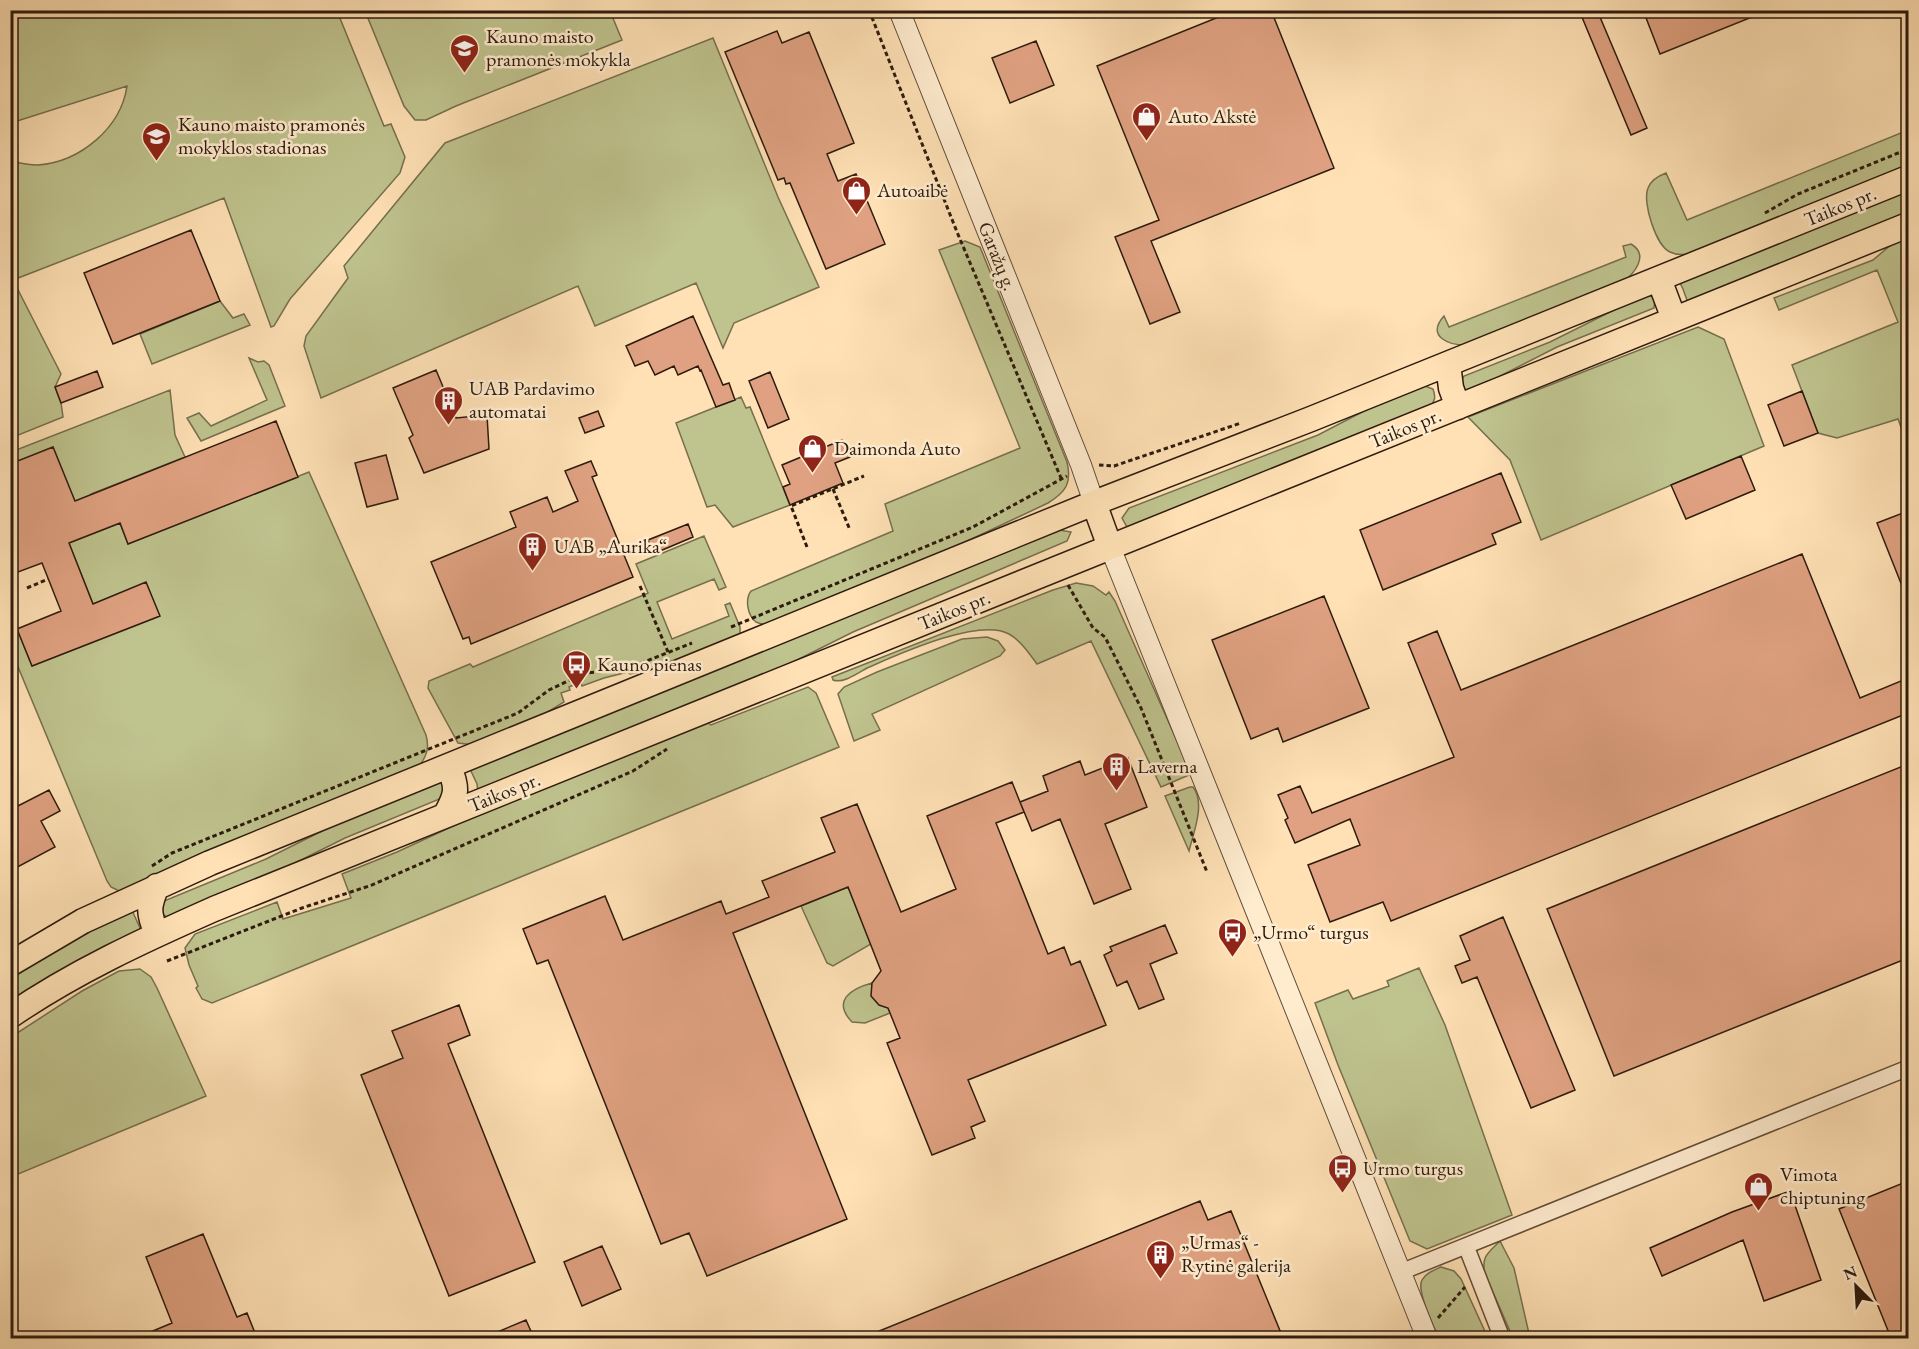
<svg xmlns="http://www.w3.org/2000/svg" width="1919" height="1349" font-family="'EB Garamond',serif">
  <rect width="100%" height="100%" fill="#ffe1b5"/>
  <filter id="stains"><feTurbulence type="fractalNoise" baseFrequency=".00333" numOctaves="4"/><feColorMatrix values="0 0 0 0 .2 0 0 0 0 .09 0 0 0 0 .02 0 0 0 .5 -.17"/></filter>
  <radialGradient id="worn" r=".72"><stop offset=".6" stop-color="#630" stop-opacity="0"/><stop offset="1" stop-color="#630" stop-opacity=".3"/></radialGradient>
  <path fill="#bfc38e" stroke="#766f4e" stroke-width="1.5" d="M10,11H337L384,126L391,124L405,157L400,173L290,299L274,326L271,327L224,198L13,280L61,374L55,387L61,403L63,417L11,438V161C19,163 29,165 38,165C80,162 121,128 127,86L11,123Z
    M365,11H610L622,40L456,106L426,120H415L404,106Z
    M713,38L778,197L819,287L734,323L723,348L696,283L595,326L578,286L321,398L304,346L306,336L348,278L344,266L445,143Z
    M1908,130V167L1689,254C1683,255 1676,255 1670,252C1656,246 1642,202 1648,188C1651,180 1658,176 1666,173L1687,220Z
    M1908,189V214L1688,303L1683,289L1679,281Z
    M1908,237V446L1898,419L1837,438L1818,433L1792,365L1898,322L1877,270L1779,310L1774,298L1873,260L1892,244Z
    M965,241L980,247L1067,462C1072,483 1066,492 1048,503L910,568L770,626C766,625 760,624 756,622C747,615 745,599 751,591L893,531L885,504L1020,448L939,250Z
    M1631,244C1650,255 1634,274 1622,283L1469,345C1450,346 1425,337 1444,316L1449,327L1626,257L1623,246Z
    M1646,294L1655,298L1654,308L1557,347L1471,391L1465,390L1461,381L1464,376L1550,342Z
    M220,301L233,318L244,314L250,325L152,364L140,334Z
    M1698,327L1724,339L1764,446L1541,540L1510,460L1468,417Z
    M249,358L258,362L264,361L269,365L285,406L201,441L187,418L199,413L211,426L267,400Z
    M1425,386L1433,389C1436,397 1435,401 1430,407L1132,528L1127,527L1122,518L1129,508L1318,435L1391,397Z
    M170,390L175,435L185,457L91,494L84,525L53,447L11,464V452Z
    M741,397L746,408L750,407L790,505L733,527L715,505L707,507L676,423Z
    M309,472L426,735C430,749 426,757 418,768L121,892L111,887L107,881L11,650V632L17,629L32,666L159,616L146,583L93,604L69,543L120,523L128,544Z
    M1059,530L1071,532L1067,541L853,632L777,670L478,792L477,784L470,769L777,643Z
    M704,536L726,587L719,590L714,579L657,602L672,639L729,616L725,605L730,603L740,627V635L655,669L630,674L628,672L604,678L582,686L581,682L569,687L570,690L561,693L564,702L535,720L474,745L458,743L428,688L429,681L470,664L473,667L648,593L636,564Z
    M1076,583L1093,586L1106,595L1109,592L1115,601L1188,766L1189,775L1161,787L1091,641L1037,664C1029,653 1020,640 1009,634C979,617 897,655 867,668C858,673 843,684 833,680L832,677L1053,590Z
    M987,637L998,641L1005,650L1000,656L872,714L880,730L854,741L838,694L844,687L877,672L962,639Z
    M808,687L816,693L839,747L212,1003L202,999L196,988L198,986L189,965L185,948L195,934L277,902L283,919L351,898L342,874L397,852L490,809L705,721L711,725Z
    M436,782L444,783L447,788L442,798L345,838L267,877L168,918L160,912L164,901L266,859L338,823Z
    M1190,787H1193C1206,803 1193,834 1189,851L1165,796Z
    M848,887L871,944L833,966L827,963L801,906Z
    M131,908L140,928L139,931L11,1006L10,975Z
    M1419,968L1445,1025L1512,1215L1427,1249L1410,1241L1338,1065L1315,1003L1348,990L1353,999L1389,986L1387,981Z
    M140,969L151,977L157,988L206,1096L11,1177V1037L82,991L119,971Z
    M872,983C872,997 874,1004 888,1008L890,1013L865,1023L852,1022C832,1001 850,989 872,983Z
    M1500,1241L1514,1268L1530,1338H1513L1485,1274C1481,1256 1488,1253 1500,1241Z
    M1441,1267L1454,1271L1461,1279L1488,1338H1439C1434,1327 1416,1291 1422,1280C1426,1273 1434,1270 1441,1267Z"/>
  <path fill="#dfa181" stroke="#2d1b0d" stroke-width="1.5" d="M1236,10H1271L1334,168L1151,241L1180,312L1150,324L1115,237L1159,220L1097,66Z
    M1579,10H1597L1647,128L1631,135Z
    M1643,10H1766L1767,11L1660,54Z
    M777,31L782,43L809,32L854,143L827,154L838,181L856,174L885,244L826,269L790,183L786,184L784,178L778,180L725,52Z
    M1036,41L1054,85L1010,103L992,58Z
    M191,230L220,301L113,344L84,273Z
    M693,316L723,385L729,383L735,400L716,407L701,370L700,371L698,366L678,375L674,366L655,375L648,361L635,366L626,346Z
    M436,370L456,418L487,415L489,449L424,473L409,438L413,435L393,388Z
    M97,371L103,387L61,403L55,387Z
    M770,372L789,419L768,428L749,381Z
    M1802,391L1818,433L1784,446L1768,405Z
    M598,411L604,426L585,433L579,418Z
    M276,421L298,477L128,544L120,523L69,543L93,604L146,582L160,616L32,666L17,629L61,611L42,563L10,575V464L53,447L75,501Z
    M842,440L850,457L835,463L843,483L790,505L783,487L790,484L782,465Z
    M386,455L398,499L367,507L355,463Z
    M1741,456L1755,490L1686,519L1671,485Z
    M591,461L597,475L592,477L633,577L471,644L469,637L463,639L431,562L516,527L510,512L547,497L553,512L578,501L565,471Z
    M1501,473L1521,522L1492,534L1496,544L1383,590L1360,530Z
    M1908,511V601L1877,523Z
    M688,524L693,537L653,554L648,540Z
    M1802,554L1860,698L1908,678V713L1391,921L1383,902L1330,922L1308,865L1360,845L1350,819L1295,843L1285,820L1288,818L1278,795L1300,786L1312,813L1454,757L1408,643L1437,631L1461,690Z
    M1324,596L1369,708L1283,742L1278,728L1251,739L1212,640Z
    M1128,758L1147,807L1105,824L1131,889L1094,904L1060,819L1032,831L1020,802L1048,791L1043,776L1080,761L1085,775Z
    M1908,764V958L1614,1076L1547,909Z
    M1012,782L1024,812L996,823L1048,954L1064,947L1071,965L1080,961L1106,1025L968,1080L985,1121L971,1127L975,1138L932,1155L887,1043L900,1038L888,1008L879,1005L871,996L872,983L881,971L848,887L733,933L847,1219L707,1276L689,1233L661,1244L548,960L537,964L523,929L605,896L623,940L721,901L726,914L769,897L762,881L835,852L821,818L857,804L901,912L956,889L927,816Z
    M49,790L60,811L41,821L55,847L10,871V810Z
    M1503,917L1575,1090L1531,1108L1477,977L1462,983L1455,966L1470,960L1460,936Z
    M1165,925L1177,953L1150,964L1164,999L1139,1009L1127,981L1117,986L1104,955L1112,951L1110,947Z
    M459,1005L470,1035L448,1044L535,1262L449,1296L361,1075L403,1058L392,1031Z
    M1908,1181V1338H1891L1839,1209Z
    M1790,1191L1821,1280L1764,1301L1743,1240L1662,1276L1650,1248L1732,1212Z
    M1200,1201L1208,1220L1231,1211L1283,1338H862Z
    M203,1234L237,1317L247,1313L257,1338H136L172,1323L146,1257Z
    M602,1246L621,1289L582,1306L564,1262Z
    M526,1320L534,1338H483Z"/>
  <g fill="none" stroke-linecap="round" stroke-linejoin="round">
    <defs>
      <path id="minor" d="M1466,1246L1502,1338
        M1401,1272L1908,1068"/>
      <path id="tertiary" d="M899,10L1081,465L1094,503
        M1110,547L1427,1338"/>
      <path id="primary" d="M1659,279L1674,319
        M1448,364L1451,388L1458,407
        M1094,503L1110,547
        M446,814C457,794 458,788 449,767
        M157,934C148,913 148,907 157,886
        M10,964L83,921L210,863L1094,503L1311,419L1908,178
        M10,1016C74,972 144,940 214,909L1908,225"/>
    </defs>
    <use href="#minor" stroke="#624c37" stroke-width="18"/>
    <use href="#tertiary" stroke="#624c37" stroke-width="22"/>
    <use href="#primary" stroke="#2d1b0d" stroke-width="27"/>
    <path stroke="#2d1b0d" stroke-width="3" stroke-dasharray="4.5 3" stroke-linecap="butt" d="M869,10L957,232L1061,478
      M1765,213L1798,194L1908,149
      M1099,465L1114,466L1241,423
      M833,489L850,530
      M807,547L791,506L864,476
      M1068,585L1093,628L1105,637L1141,708L1207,872
      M640,586L668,652
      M27,588L48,579
      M731,627L973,527L1067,476
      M152,866L172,853L518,713L549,690L585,673L624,670L692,643
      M167,961L302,908L372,885L633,771L667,749
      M1438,1318L1465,1287"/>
    <use href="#minor" stroke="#ffeccf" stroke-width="15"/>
    <use href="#tertiary" stroke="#ffeccf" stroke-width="20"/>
    <use href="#primary" stroke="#ffe1b5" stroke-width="24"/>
  </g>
  <defs>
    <symbol id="university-pin" viewBox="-11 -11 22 30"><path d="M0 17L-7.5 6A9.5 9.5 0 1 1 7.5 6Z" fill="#8f2418" stroke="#ffeccf"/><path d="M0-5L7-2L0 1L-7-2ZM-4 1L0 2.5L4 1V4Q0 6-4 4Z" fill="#fff"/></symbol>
    <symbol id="shop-pin" viewBox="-11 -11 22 30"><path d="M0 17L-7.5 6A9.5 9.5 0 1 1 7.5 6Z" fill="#8f2418" stroke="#ffeccf"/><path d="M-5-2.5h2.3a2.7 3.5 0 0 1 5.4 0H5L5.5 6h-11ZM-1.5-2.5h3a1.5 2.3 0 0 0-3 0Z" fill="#fff"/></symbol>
    <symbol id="school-pin" viewBox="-11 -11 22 30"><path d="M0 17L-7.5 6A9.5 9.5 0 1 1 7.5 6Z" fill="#8f2418" stroke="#ffeccf"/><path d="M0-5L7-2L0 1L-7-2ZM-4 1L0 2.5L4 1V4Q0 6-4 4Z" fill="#fff"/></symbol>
    <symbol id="building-pin" viewBox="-11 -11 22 30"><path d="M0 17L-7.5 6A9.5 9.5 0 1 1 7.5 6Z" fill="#8f2418" stroke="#ffeccf"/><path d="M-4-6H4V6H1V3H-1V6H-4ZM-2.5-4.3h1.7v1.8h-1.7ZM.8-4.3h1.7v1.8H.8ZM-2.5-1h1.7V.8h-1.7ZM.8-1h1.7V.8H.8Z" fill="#fff"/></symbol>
    <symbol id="bus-pin" viewBox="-11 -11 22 30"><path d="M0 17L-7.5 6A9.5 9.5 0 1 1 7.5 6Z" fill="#8f2418" stroke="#ffeccf"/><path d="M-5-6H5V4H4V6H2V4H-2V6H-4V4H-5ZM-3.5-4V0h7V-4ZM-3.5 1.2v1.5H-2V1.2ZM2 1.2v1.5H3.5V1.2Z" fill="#fff"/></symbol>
  </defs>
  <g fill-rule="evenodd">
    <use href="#university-pin" x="448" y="32" width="33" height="45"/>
    <use href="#shop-pin" x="1130" y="100" width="33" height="45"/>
    <use href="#school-pin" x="140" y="120" width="33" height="45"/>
    <use href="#shop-pin" x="840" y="174" width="33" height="45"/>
    <use href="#building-pin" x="432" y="384" width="33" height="45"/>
    <use href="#shop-pin" x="796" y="432" width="33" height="45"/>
    <use href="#building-pin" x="516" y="530" width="33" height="45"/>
    <use href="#bus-pin" x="560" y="648" width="33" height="45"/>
    <use href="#building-pin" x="1100" y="750" width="33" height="45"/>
    <use href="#bus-pin" x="1216" y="916" width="33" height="45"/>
    <use href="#bus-pin" x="1326" y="1152" width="33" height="45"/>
    <use href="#shop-pin" x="1742" y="1170" width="33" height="45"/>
    <use href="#building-pin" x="1144" y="1238" width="33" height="45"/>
  </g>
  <g text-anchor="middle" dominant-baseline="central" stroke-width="5" stroke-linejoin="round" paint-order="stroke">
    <g font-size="20" fill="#2d1b0d" stroke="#ffeccf" text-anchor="start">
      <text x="486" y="36">Kauno maisto<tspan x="486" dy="23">pramonės mokykla</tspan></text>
      <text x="1168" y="116">Auto Akstė</text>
      <text x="178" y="124">Kauno maisto pramonės<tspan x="178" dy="23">mokyklos stadionas</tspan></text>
      <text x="877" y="190">Autoaibė</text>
      <text x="469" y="388">UAB Pardavimo<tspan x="469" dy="23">automatai</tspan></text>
      <text x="834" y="448">Daimonda Auto</text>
      <text x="554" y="546">UAB „Aurika“</text>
      <text x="597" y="664">Kauno pienas</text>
      <text x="1137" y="766">Laverna</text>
      <text x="1253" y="932">„Urmo“ turgus</text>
      <text x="1363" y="1168">Urmo turgus</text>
      <text x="1780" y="1174">Vimota<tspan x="1780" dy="23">chiptuning</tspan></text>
      <text x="1181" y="1242">„Urmas“ -<tspan x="1181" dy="23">Rytinė galerija</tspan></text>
    </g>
    <g font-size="20" fill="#2d1b0d" stroke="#ffeccf">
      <text transform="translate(1840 206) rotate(-22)">Taikos pr.</text>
      <text transform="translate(998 256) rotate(68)">Garažų g.</text>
      <text transform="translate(1405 428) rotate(-22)">Taikos pr.</text>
      <text transform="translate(954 610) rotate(-22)">Taikos pr.</text>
      <text transform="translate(504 792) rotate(-22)">Taikos pr.</text>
    </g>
  </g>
  <rect width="1919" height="1349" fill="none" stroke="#ffe1b5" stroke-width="36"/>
  <rect x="12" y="12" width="1895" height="1325" fill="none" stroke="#2d1b0d" stroke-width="3"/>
  <rect x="18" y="18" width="1883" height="1313" fill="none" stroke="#2d1b0d" stroke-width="1.5"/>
  <g transform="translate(1856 1286) rotate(336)" stroke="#ffeccf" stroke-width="4.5" paint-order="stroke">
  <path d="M0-4.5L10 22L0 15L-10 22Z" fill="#2d1b0d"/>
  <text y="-9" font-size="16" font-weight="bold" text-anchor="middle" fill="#2d1b0d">N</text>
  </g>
  <rect width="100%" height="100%" filter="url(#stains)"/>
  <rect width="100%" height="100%" fill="url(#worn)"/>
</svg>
